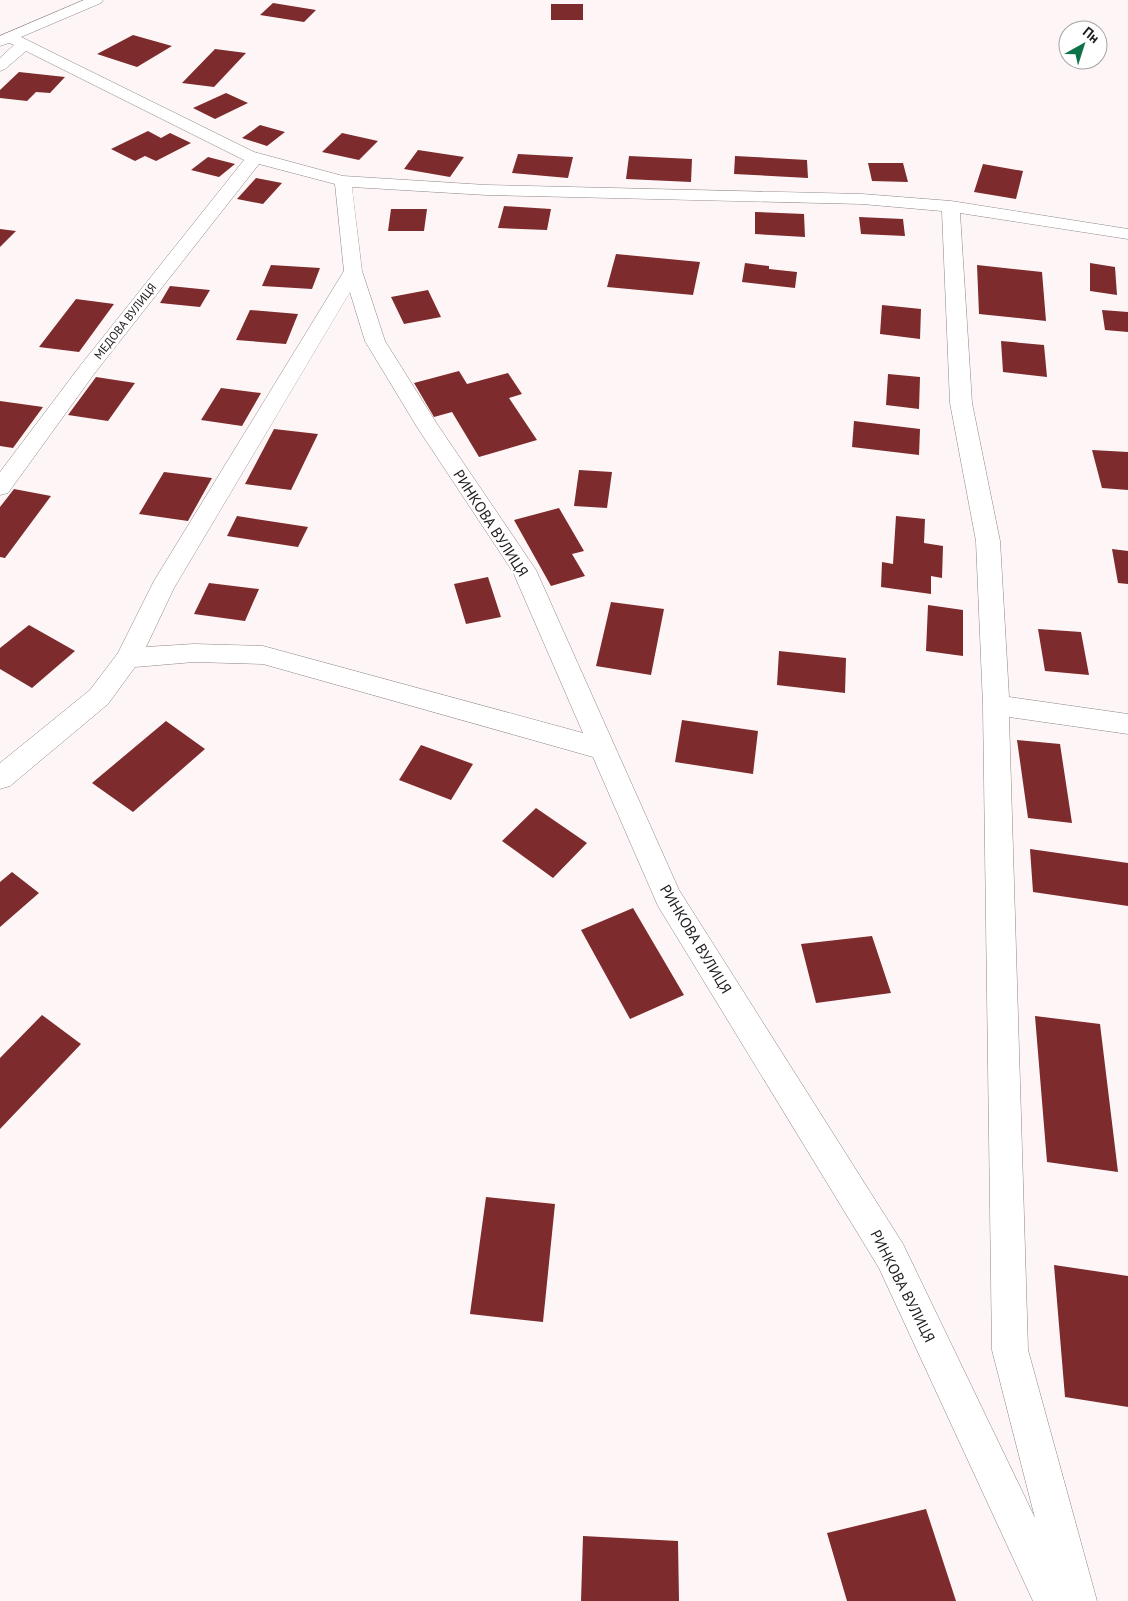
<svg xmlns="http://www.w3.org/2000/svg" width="1128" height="1601" font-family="'PT Sans',sans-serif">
  <rect width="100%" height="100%" fill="#fef6f6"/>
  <path fill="#7d2b2d" d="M273,3L316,10L304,22L260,15Z
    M551,4H583V20H551Z
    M133,35L172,46L137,67L97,54Z
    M215,49L246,53L214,87L182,83Z
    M19,72L65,77L50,93L36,92L27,101L0,98V90Z
    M226,93L248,103L215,119L193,108Z
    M260,125L285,132L267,146L242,138Z
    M148,131L161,138L170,133L191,143L156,161L145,156L135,161L111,149Z
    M342,133L378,141L359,160L322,152Z
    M418,150L464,157L450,177L404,169Z
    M518,154L573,157L568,178L512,173Z
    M629,156L692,159L691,182L626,179Z
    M735,156L807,160L808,178L734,174Z
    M208,157L235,164L219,177L191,170Z
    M868,163H903L908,182L872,181Z
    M983,164L1023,171L1016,199L974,192Z
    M256,178L282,183L263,204L237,199Z
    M504,206L551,209L547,230L498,228Z
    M391,209H427L424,231H388Z
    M755,212L804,214L805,237L755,234Z
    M859,217L903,219L905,236L861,234Z
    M0,229L16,231L0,247Z
    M616,254L700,262L693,295L607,287Z
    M745,263L769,266V269L797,272L795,288L742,282Z
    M1090,263L1115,267L1117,295L1090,291Z
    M271,265L320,268L312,289L262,286Z
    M977,265L1042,272L1046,321L979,314Z
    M170,286L210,290L200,307L160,303Z
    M428,290L441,317L404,324L391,297Z
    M76,299L114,304L79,352L39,347Z
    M882,305L921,309L920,339L880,334Z
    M250,310L298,314L286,344L236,340Z
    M1102,310L1128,312V332L1105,330Z
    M1001,341L1044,345L1047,377L1003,372Z
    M459,371L467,384L508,373L522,394L509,398L537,440L479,457L452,412L434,417L414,383Z
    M888,374L920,377L919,409L886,405Z
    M96,377L135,383L108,421L68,415Z
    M221,388L261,393L242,426L201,420Z
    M0,401L43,407L13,448L0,446Z
    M854,421L920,429L919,455L852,447Z
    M274,429L318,434L291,490L245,484Z
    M1092,450L1128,452V490L1102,488Z
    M579,470L612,472L607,508L574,506Z
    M164,472L212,478L188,521L139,514Z
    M14,489L51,496L5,558L0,557V507Z
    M559,508L584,551L572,554L585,576L551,586L514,520Z
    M237,516L308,527L298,547L227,536Z
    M896,516L925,519L924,543L943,546L942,578L931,576V594L881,587L882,562L893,564Z
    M1112,549L1128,551V584L1118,583Z
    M488,577L501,617L466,624L454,584Z
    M209,583L259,589L245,621L194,614Z
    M611,602L664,609L651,675L596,666Z
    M928,605L963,610V656L926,651Z
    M29,625L75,651L32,688L0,669V648Z
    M1038,629L1081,632L1089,675L1045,671Z
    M779,651L846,658L845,693L777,685Z
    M682,720L758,731L753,774L675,762Z
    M166,721L205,749L133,812L92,783Z
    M1017,740L1060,744L1072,823L1028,818Z
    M421,745L473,764L451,800L399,780Z
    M536,808L587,843L553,878L502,841Z
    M1030,849L1128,863V906L1033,892Z
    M12,872L39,893L0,927V882Z
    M633,908L684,995L630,1019L581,930Z
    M872,936L891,993L816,1003L801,944Z
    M42,1015L81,1044L0,1129V1058Z
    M1035,1016L1100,1024L1118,1172L1047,1162Z
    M486,1197L555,1204L543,1322L470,1314Z
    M1054,1265L1128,1276V1407L1065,1397Z
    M926,1509L956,1601H847L827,1533Z
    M583,1536L678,1541L679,1601H581Z"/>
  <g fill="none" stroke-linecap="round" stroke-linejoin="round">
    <defs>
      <path id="minor" d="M84,0H103L101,3L21,37L254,152L343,176L486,185L862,194L951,201L1128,229V239L960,213L972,403L1000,541L1009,697L1128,714V734L1009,717L1028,1350L1097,1601H1033L879,1268L658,906L593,757L263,664L194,662L135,667L108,704L10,786L0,789V763L90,690L118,653L154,581L344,271L335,184L259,164L94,374L8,493L0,495V472L80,366L244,160L26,51L5,69L0,71V58L14,45L9,43L0,46V36ZM352,187L486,195L862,204L942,211L950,403L976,541L983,705L992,1350L1035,1518L903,1244L679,890L536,570L437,424L385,341L362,271ZM350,292L365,341L417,427L513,572L583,733L263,646L194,644L146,647L174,588Z"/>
    </defs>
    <use href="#minor" stroke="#8e8685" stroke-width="1"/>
    <use href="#minor" fill="#fff" fill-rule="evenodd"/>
  </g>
  <g text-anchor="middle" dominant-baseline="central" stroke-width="5" stroke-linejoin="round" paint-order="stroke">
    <g font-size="12" fill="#1f1c1c" stroke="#fff">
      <text transform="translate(125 321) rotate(-52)">МЕДОВА ВУЛИЦЯ</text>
    </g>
    <g font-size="15" fill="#1f1c1c" stroke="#fff">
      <text transform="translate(491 523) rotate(57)">РИНКОВА ВУЛИЦЯ</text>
      <text transform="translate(696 939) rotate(59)">РИНКОВА ВУЛИЦЯ</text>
      <text transform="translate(903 1286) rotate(63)">РИНКОВА ВУЛИЦЯ</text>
    </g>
  </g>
  <g transform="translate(1083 45) rotate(39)"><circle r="24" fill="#ffffff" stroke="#a5a4a4"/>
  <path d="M0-4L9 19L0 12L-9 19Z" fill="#0e7249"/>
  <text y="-8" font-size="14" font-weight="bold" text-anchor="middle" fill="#1f1c1c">Пн</text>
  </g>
</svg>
